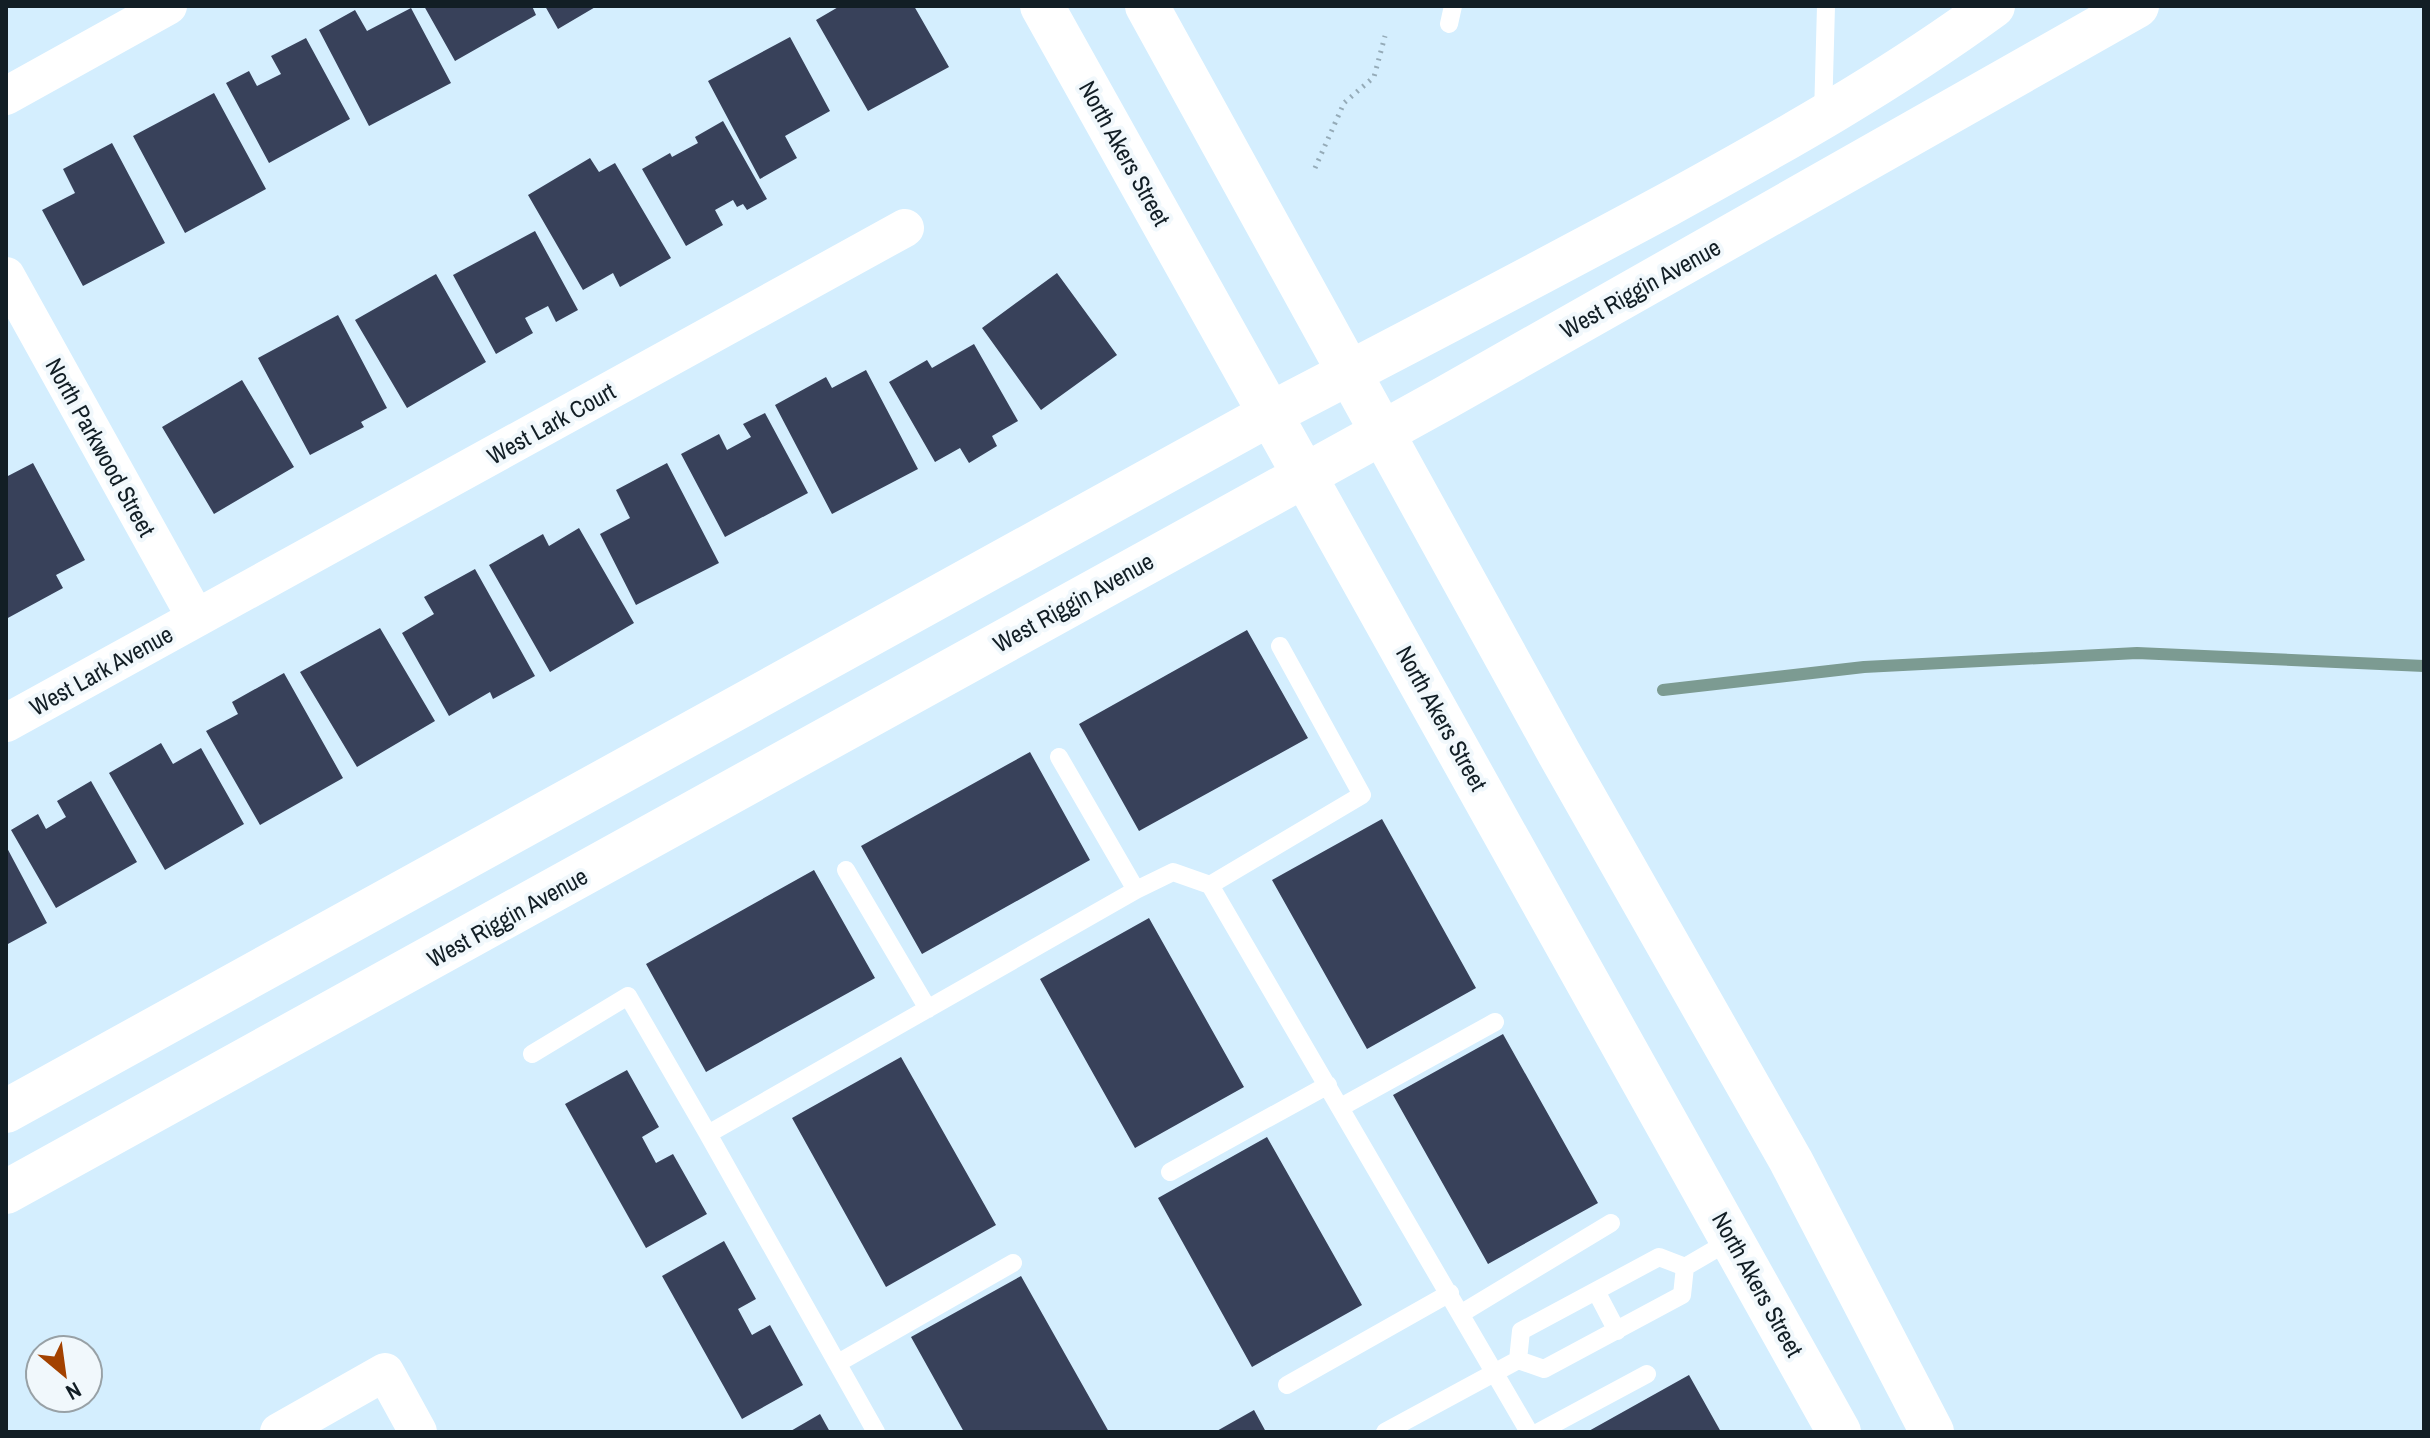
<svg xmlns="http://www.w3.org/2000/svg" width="2430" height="1438" font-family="'Archivo Narrow',sans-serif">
  <rect width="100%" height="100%" fill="#d4eefe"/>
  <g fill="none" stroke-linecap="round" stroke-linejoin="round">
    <path stroke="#7c9b92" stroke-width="12" d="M1663,690L1864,667L2137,653L2424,666"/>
  </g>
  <path fill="#38415a" d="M424,6H532L536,15L455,61Z
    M545,6H597L558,29Z
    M840,6H914L949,67L868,111L816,20Z
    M411,8L451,83L369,126L319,30L355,10L367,31Z
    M790,37L830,111L785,136L797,158L760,179L708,81Z
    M306,38L350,119L269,163L226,83L249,71L257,86L281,74L271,56Z
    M214,93L266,189L185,233L133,136Z
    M723,121L767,199L747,210L743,204L737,207L733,200L715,210L723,225L686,246L642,169L670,153L672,157L698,143L695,137Z
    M112,143L165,243L83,286L42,210L75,193L63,169Z
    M590,158L599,172L615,163L671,258L620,287L613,273L583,290L528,195Z
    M535,231L578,310L556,322L548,306L525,318L533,333L496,354L453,275Z
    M1057,273L1117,355L1041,410L982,328Z
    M436,274L486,362L407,408L355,320Z
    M338,315L387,408L361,422L364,427L310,455L258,358Z
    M974,344L1018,421L992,436L997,446L969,463L960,448L935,462L889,382L927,360L932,368Z
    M866,370L918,469L832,514L775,405L826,377L832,388Z
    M242,380L294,467L214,514L162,427Z
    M765,413L808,493L725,537L681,454L719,434L727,450L751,437L743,424Z
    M33,463L85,560L56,575L63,588L6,619V477Z
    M667,463L719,563L636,605L600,534L630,518L616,490Z
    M579,528L634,623L550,672L489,565L543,534L549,546Z
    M475,569L535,676L493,699L490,692L449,716L402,633L434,614L424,597Z
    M380,628L435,721L357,767L300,672Z
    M1247,630L1308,738L1139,831L1079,724Z
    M284,673L343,778L260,825L206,731L238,714L232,702Z
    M161,743L173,764L201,748L244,824L165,870L109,773Z
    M1030,752L1090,860L922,954L861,846Z
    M91,781L137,862L56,908L11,830L38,814L46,829L66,817L57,801Z
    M1382,819L1476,988L1367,1049L1272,880Z
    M6,846L47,923L6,945Z
    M814,870L875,978L706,1072L646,964Z
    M1149,918L1244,1087L1135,1148L1040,979Z
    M1503,1034L1598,1203L1488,1264L1393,1095Z
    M901,1057L996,1225L886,1287L792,1118Z
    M627,1070L659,1127L642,1137L656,1163L673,1154L707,1214L646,1248L565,1104Z
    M1267,1137L1362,1305L1252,1367L1158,1198Z
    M724,1241L756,1299L738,1309L752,1335L770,1325L803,1385L742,1419L662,1276Z
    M1021,1276L1109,1432H964L911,1337Z
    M1689,1375L1721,1432H1587Z
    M1254,1410L1266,1432H1215Z
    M820,1414L830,1432H789Z"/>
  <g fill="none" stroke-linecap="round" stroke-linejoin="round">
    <path stroke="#95abb8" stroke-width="5" stroke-dasharray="2 6" stroke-linecap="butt" d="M1315,168L1344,103L1374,77L1385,36"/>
    <path stroke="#fff" stroke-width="18" d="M1449,24L1453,6
      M1823,115L1826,6
      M1059,757L1136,890
      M846,870L928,1009
      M1210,885L1362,795L1280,646
      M532,1054L628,996L708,1134
      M1341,1107L1495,1022
      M1170,1172L1328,1085
      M1685,1267L1733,1239
      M1596,1291L1617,1331
      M1462,1313L1611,1223
      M1518,1360L1521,1331L1659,1257L1685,1267
      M838,1363L1013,1263
      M1287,1385L1450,1293
      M876,1432L708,1134L1136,890L1173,872L1210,885L1529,1432
      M1385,1432L1518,1360L1544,1369L1682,1295L1685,1267
      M1539,1432L1647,1374"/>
    <path stroke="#fff" stroke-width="38" d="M6,96L168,6
      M6,276L196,618
      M6,723L905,228
      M279,1432L385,1372L418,1432"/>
    <path stroke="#fff" stroke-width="44" d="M1042,6L1839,1432
      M1147,6L1559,753L1791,1161L1932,1432
      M6,1111L1270,414C1403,345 1535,276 1667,205C1780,143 1889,82 1993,6
      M6,1192L1445,398L2137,6"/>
  </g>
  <g text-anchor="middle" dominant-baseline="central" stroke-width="8" stroke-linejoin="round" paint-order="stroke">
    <g font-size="24" fill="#121e25" stroke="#f1f8fc">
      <text transform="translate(1125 153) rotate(61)">North Akers Street</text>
      <text transform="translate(1640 288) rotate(-29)">West Riggin Avenue</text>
      <text transform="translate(551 423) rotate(-29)">West Lark Court</text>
      <text transform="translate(101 447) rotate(61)">North Parkwood Street</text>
      <text transform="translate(1073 602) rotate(-29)">West Riggin Avenue</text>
      <text transform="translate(101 670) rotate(-29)">West Lark Avenue</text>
      <text transform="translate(1442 718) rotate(61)">North Akers Street</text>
      <text transform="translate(507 917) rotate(-29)">West Riggin Avenue</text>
      <text transform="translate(1758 1284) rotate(61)">North Akers Street</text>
    </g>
  </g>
  <rect width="2430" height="1438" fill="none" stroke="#121e25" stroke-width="16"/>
  <g transform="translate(64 1374) rotate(151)"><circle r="38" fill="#f1f8fc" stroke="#98a1a6" stroke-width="2"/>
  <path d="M0-6L14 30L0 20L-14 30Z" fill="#a34200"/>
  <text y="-12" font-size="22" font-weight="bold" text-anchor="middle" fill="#121e25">N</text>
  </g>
</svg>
